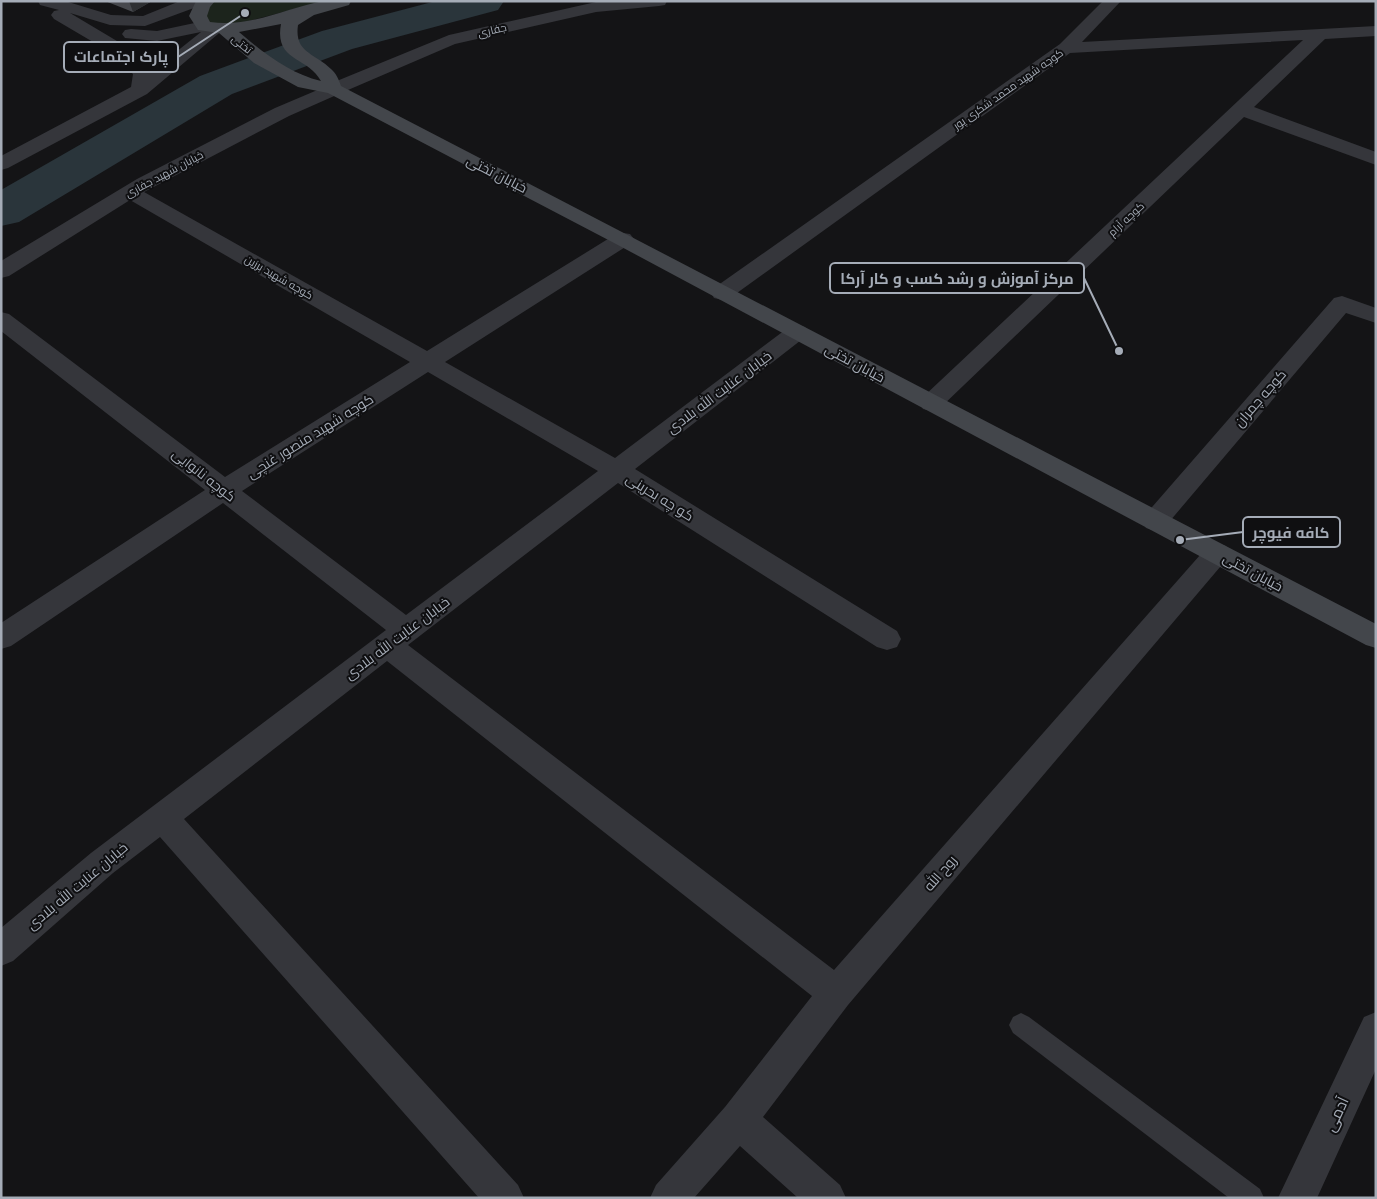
<svg xmlns="http://www.w3.org/2000/svg" width="1377" height="1199" font-family="Mulish,Cairo,sans-serif">
  <rect width="100%" height="100%" fill="#141416"/>
  <path fill="#1c241c" d="M212,1H326L229,26L210,25L201,7Z"/>
  <g fill="none" stroke-linecap="round" stroke-linejoin="round">
    <path fill="#2a353b" fill-rule="evenodd" d="M436,1H504L498,10L352,49L232,94L19,222L1,226V190L200,76L322,31Z"/>
    <path fill="#35363b" fill-rule="evenodd" d="M1021,1013L1029,1017L1260,1189L1264,1198H1229L1013,1033L1009,1025L1013,1017Z"/>
    <path fill="#35363b" fill-rule="evenodd" d="M38,1H65L111,15L143,16L180,1H204L202,5L145,26L110,25L70,13L122,44L151,72L201,32L157,41L125,38L122,34L125,30L131,29L157,31L204,21L212,25H221L224,29L147,94L8,168L1,170V156L131,87L133,74L110,52L54,19L51,15L54,11L59,10L40,5Z
      M1103,1H1121L1082,42L1376,26V36L1325,39L1254,107L1376,152V165L1244,117L939,409L931,411L923,409L919,403L923,397L1303,40L1070,53L730,298L722,300L714,298L711,293L714,288L1060,44Z
      M334,83L341,85L343,89L341,93L289,116L144,192L427,351L616,234L623,233L630,234L634,239L630,244L445,362L615,458L789,327L797,325L805,327L808,332L805,337L635,469L897,631L901,639L897,647L887,650L877,647L618,483L408,645L834,970L1208,546L1217,543L1226,546L1230,553L1226,560L848,1005L763,1117L840,1185L846,1198H798L740,1146L694,1198H650L656,1185L725,1107L812,996L387,661L184,819L518,1185L524,1198H479L160,837L113,873L13,961L1,966V928L91,853L386,630L223,503L11,646L1,649V623L205,490L1,331V312L9,314L225,477L410,362L130,200L9,276L1,278V261L137,179L275,108ZM428,372L598,471L406,615L242,491Z
      M1342,296L1376,308V323L1346,313L1164,528L1155,531L1146,528L1142,521L1146,514L1334,298Z
      M1376,1012V1069L1317,1198H1278L1364,1017Z"/>
    <path fill="#35363b" fill-rule="evenodd" d="M667,1L665,5L659,6L596,12L455,44L341,93L334,95L327,93L325,89L327,85L449,35L596,2Z"/>
    <path fill="#43464b" fill-rule="evenodd" d="M196,1H215L210,7L207,16L210,22C250,28 286,8 324,1C333,0 343,1 351,1L349,5L314,15L298,25C294,53 315,53 331,69C336,73 339,80 341,86L1376,624V648L1366,645L616,244L328,93L298,87L254,63L219,33L198,30L189,16ZM281,24C274,62 308,56 321,81C290,74 262,52 239,32Z"/>
  </g>
  <path fill="#47494e" d="M105,1H152L133,12Z"/>
  <path fill="#2e3033" d="M129,1H152L133,12Z"/>
  <g text-anchor="middle" dominant-baseline="central" stroke-width="4" stroke-linejoin="round" paint-order="stroke">
    <g font-size="11" fill="#a5acb7" stroke="#0f0f11">
      <text transform="translate(492 30) rotate(-13)">جفاری</text>
      <text transform="translate(242 44) rotate(39)">تختی</text>
      <text transform="translate(1008 89) rotate(-35)">کوچه شهید محمد شکری پور</text>
      <text transform="translate(164 174) rotate(-28)">خیابان شهید جفاری</text>
      <text transform="translate(1126 219) rotate(-43)">کوچه آرام</text>
      <text transform="translate(279 277) rotate(30)">کوچه شهید برزین</text>
    </g>
    <g font-size="14" fill="#a5acb7" stroke="#0f0f11">
      <text transform="translate(497 174) rotate(27)">خیابان تختی</text>
      <text transform="translate(855 363) rotate(28)">خیابان تختی</text>
      <text transform="translate(719 392) rotate(-37)">خیابان عنایت الله بلادی</text>
      <text transform="translate(1260 398) rotate(-49)">کوچه چمران</text>
      <text transform="translate(310 436) rotate(-32)">کوچه شهید منصور غنچی</text>
      <text transform="translate(204 475) rotate(38)">کوچه نانوایی</text>
      <text transform="translate(660 497) rotate(32)">کو چه بحرینی</text>
      <text transform="translate(1253 572) rotate(28)">خیابان تختی</text>
      <text transform="translate(397 638) rotate(-37)">خیابان عنایت الله بلادی</text>
      <text transform="translate(940 873) rotate(-49)">روح الله</text>
      <text transform="translate(77 886) rotate(-40)">خیابان عنایت الله بلادی</text>
    </g>
    <g font-size="16" fill="#a5acb7" stroke="#0f0f11">
      <text transform="translate(1336 1114) rotate(-65)">آدمی</text>
    </g>
  </g>
  <path fill="none" stroke="#a5acb7" stroke-width="2" d="M245 13L178 57M1119 351L1084 278M1180 540L1243 532"/>
  <g fill="#a5acb7" stroke="#0f0f11" stroke-width="2">
    <circle cx="245" cy="13" r="5"/>
    <circle cx="1119" cy="351" r="5"/>
    <circle cx="1180" cy="540" r="5"/>
  </g>
  <g fill="#0f0f11" stroke="#a5acb7" stroke-width="2">
    <rect x="64" y="42" width="114" height="30" rx="5"/>
    <rect x="830" y="263" width="254" height="30" rx="5"/>
    <rect x="1243" y="517" width="97" height="30" rx="5"/>
  </g>
  <g font-size="15" text-anchor="middle" font-weight="bold" fill="#a5acb7">
    <text x="121" y="62">پارک اجتماعات</text>
    <text x="957" y="284">مرکز آموزش و رشد کسب و کار آرکا</text>
    <text x="1291" y="538">کافه فیوچر</text>
  </g>
  <rect width="1377" height="1199" fill="none" stroke="#a5acb7" stroke-width="5"/>
</svg>
